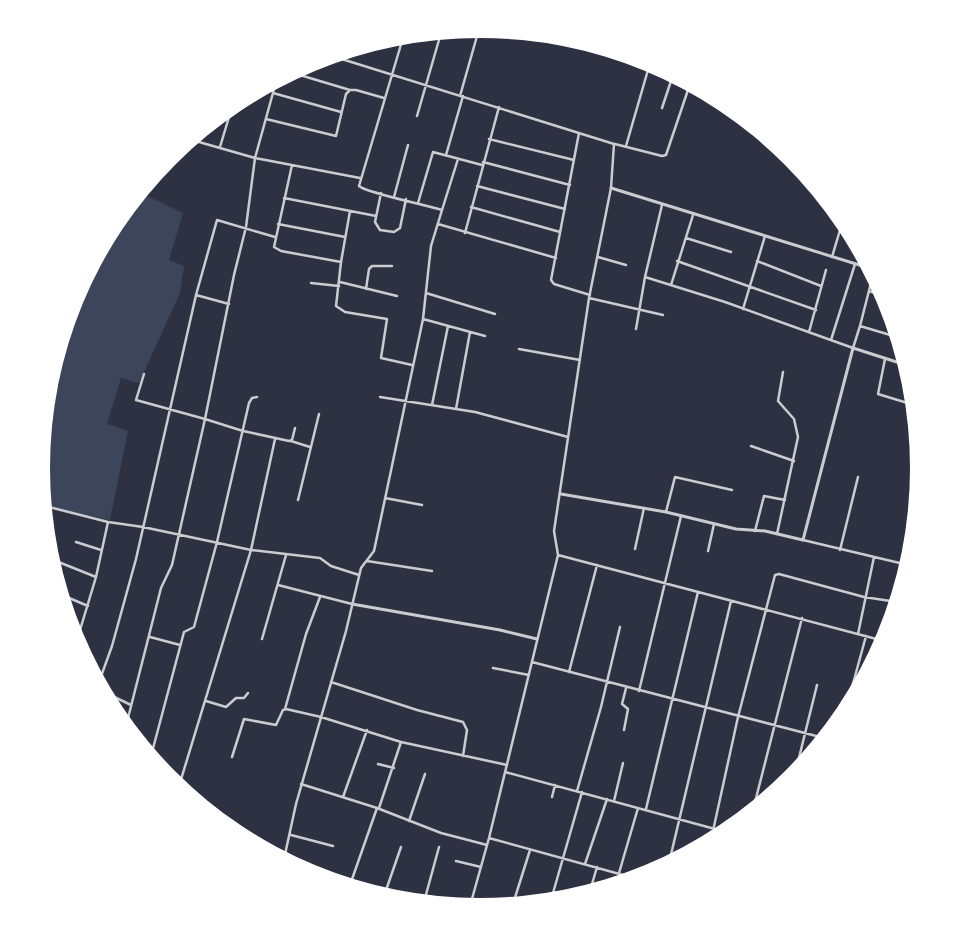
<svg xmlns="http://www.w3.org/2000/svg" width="961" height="936" font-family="'Libre Baskerville',serif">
  <rect width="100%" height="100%" fill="#2d3142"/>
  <path fill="#3c4559" d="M141,193L183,213L169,260L184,266L180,293L139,383L121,378L107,424L128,431L110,520L45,506L41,468L50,382L54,370L59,364L75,300L115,224Z"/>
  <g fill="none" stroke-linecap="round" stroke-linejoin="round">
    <path stroke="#caccd0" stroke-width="2.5" d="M332,56L614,144L611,188L589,298L554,531L558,555L489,838L470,906
      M293,73L350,90
      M276,82L255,158L246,227L234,275L205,419L243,431L289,441L292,440L295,428
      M273,93L341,112
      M460,96L479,29
      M662,108L673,75
      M417,116L441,33
      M266,119L336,136L346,94L350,90H356L384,98
      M579,133L551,280L554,284L590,295
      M489,139L574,160
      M192,140L255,158L360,178
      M615,144L662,156L666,155L690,84
      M626,146L650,63
      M220,147L229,117
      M446,155L463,96
      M483,162L570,185
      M292,165L274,247L281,251L341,262
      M477,186L565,209
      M381,193L375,222L380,230L394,232L400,228L406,199
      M394,197L408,145
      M284,198L376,216
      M418,203L433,152L482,165
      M662,205L645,277L725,302L853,348L860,326
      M471,207L560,232
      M442,210L458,159
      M350,211L341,262L336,306L345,312L387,319L381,358L412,365
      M278,224L345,237
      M438,224L556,258
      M465,233L499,107
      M686,238L731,252
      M598,257L626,265
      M832,257L843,220
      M677,261L816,310
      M757,261L821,286
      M873,275L860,326L897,337
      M340,282L397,296
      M311,283L339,286
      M671,285L693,215
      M366,289L369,269L372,266H392
      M869,291L884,296
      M426,293L495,314
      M196,295L217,220L275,237
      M589,298L663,315
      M743,309L765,236
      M423,319L485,336
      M636,329L645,277
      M809,332L826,270
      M831,340L855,264
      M519,349L580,360
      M885,359L878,394L914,405
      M380,397L475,412L568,437
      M432,405L448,326
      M456,409L470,332
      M291,441L310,447
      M751,446L794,461
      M385,498L422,505
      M298,500L319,414
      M45,506L108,522L143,527L251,550L320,558L331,566L359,575
      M666,512L675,477L732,490
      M755,531L764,496L785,500
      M777,534L798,437L794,419L778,401L783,372
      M803,540L908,565
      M76,542L101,550
      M635,549L644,508
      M840,550L858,477
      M708,551L714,524
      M558,555L884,641
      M56,561L96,577
      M367,561L432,571
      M278,585L352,604
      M62,595L88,606
      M858,634L874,557
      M150,637L180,645
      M262,639L286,555
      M77,640L96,577L108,522
      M532,662L824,738
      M493,668L529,675
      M569,672L597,565
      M99,682L112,646L136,559L196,295L229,304
      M331,682L417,710L463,722L467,730L463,756
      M639,691L681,516
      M104,692L131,705
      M206,701L226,707L236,698H244L248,693
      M285,709L306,634L320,597
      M845,713L866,636
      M126,726L161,588L172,565L205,419L136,400L144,374
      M624,730L628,709L622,704L626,688
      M151,756L184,632L194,627L217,542L249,403L252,398L257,397
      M232,757L244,719L276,725L283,710L286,709L321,717L401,742L507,765
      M378,764L394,768
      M505,772L726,832
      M795,774L817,685
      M301,784L377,808L441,833L487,845
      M179,786L251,550L275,439
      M577,791L601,707L620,627
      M343,797L367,730
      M552,797L555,785
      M614,801L623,763
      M379,808L401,742
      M646,809L698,592
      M753,810L802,618
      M409,821L425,774
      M291,835L333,846
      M489,838L634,878
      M711,840L738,717L775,575L779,574L864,597L897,602
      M284,859L296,804L346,631L361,568L374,551L423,319L431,246L442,210C427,205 366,193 359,186L402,41
      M456,861L481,867
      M669,863L731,601
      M585,864L607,799
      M619,873L638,808
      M346,884H351L397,899
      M350,885L377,808
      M590,891L597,867
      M384,896L401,847
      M551,900L582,792
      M424,902L439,847
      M513,904L530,850"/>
    <path stroke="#caccd0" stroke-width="3" d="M611,188L869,268
      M561,494L666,512L736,529L765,531L803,540L853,348L906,365
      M352,604L500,630L537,639"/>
  </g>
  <path d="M0 0H961V936H0ZM50 468a430 430 0 1 1 860 0a430 430 0 1 1-860 0Z" fill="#fff" fill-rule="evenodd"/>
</svg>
